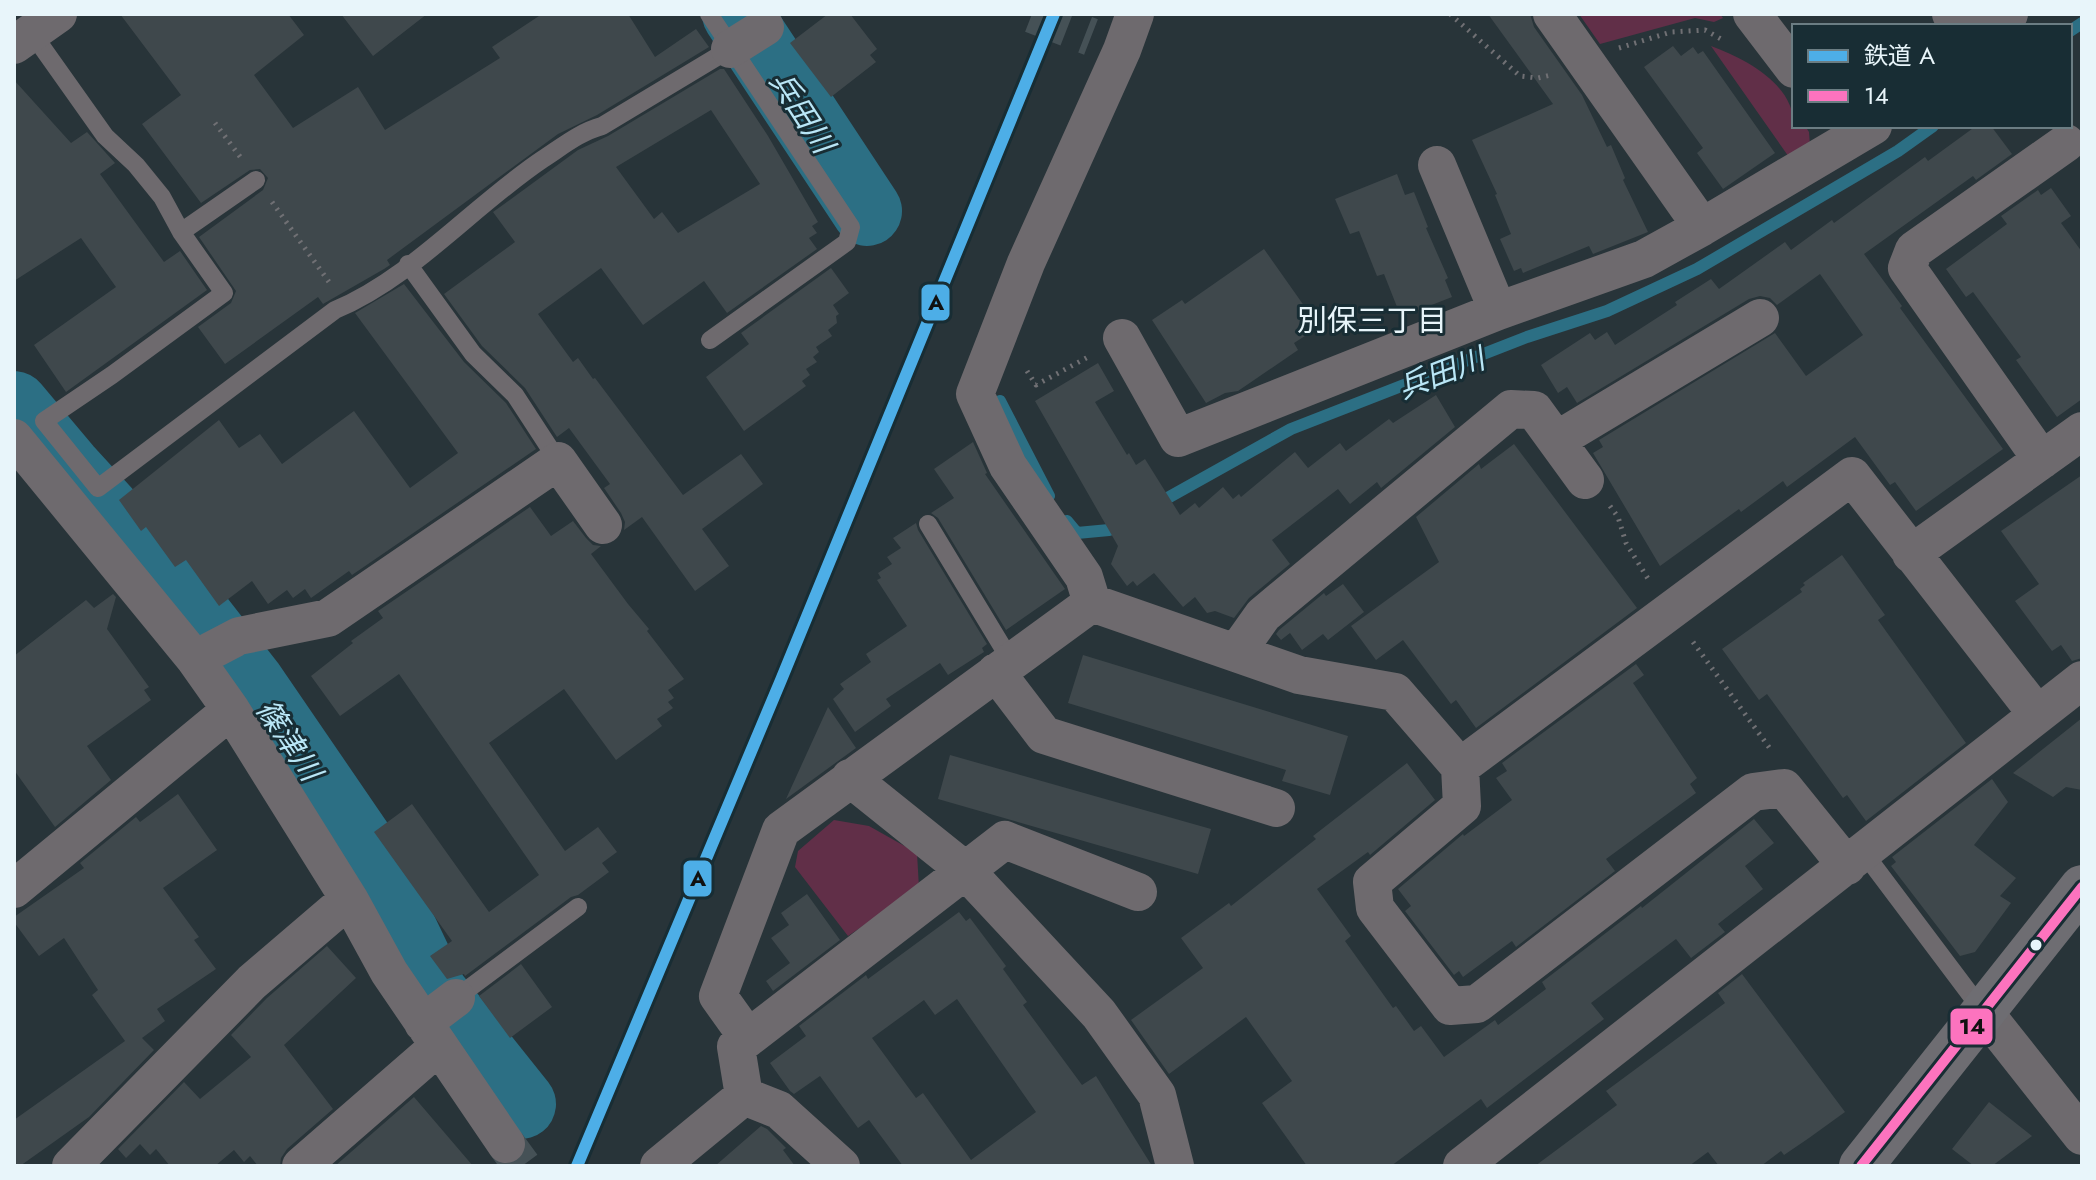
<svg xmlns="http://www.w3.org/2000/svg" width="2096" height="1180" font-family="Jost,'Noto Sans JP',sans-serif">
  <rect width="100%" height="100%" fill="#283439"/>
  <path fill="#612f48" d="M1579,14H1720L1723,18L1714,22L1695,18L1600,44Z
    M1711,46C1746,59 1794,84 1794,126H1805L1809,132L1810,146L1791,160Z
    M834,820L869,826L917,853L919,888L848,936L795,867L798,851Z"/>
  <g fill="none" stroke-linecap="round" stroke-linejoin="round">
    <path stroke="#2c6f84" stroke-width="12" d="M2070,31L2082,23
      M1000,401L1049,496
      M1155,505L1291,429L1527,337L1607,311L1697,269L1898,151L1933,126
      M1067,521L1077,533L1109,530L1121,523"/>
    <path stroke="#2c6f84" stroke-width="70" d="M737,14L867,211
      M14,406L67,469L172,584L250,684L365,852L433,994L521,1104"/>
  </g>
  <path fill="#3f484c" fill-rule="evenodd" d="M120,14H288L304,35L254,75L293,128L358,87L385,130L500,58L492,47L542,14H628L655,57L696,29L709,47L597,115L558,134L387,260L390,265L384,269L323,304L318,297L225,364L198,327L231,303L236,291L199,237L263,190L268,178L260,169L250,170L201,203L142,124L181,95Z
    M341,14H427L373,56Z
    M828,14H850L877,49L870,55L876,62L831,97L790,43Z
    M1488,14H1530L1534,27L1582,95L1607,147L1611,145L1625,178L1623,180L1648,232L1593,254L1589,246L1523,273L1521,268L1514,271L1500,239L1511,234L1495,195L1497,194L1472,140L1553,104Z
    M1673,46L1681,56L1693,47L1698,54L1703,51L1775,153L1723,189L1697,153L1703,148L1644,67Z
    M720,69H724L768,136L818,222L812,226L817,233L809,238L817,249L727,313L704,281L643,325L601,268L538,314L573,362L578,358L593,379L595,378L683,495L741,454L763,484L702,529L729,566L695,591L642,517L624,530L625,522L621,513L604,488L610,484L569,428L557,437L525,388L482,346L444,294L515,242L493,212L500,207L578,150L608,136ZM711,110L760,184L678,233L662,212L654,219L616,167Z
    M14,80L71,143L87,132L115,163L100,174L164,262L180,251L207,290L66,392L34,345L116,287L81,238L14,281Z
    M1976,126H1991L2012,154L1976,180L1973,176L1864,254L1902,306L1900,308L2003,449L1916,511L1895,482L1890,485L1855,437L1787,487L1783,481L1741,512L1739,509L1660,566L1593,453L1603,447L1599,440L1775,333L1806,376L1863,335L1820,274L1777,305L1770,298L1760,296L1749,299L1577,403L1567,387L1558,393L1541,365L1590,333L1595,340L1607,332L1615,345L1677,305L1675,302L1711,279L1719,289L1785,242L1791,250L1832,220L1834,223L1925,157L1928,161Z
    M1397,174L1405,195L1414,192L1428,227L1426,228L1448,278L1445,280L1452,297L1401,317L1384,274L1377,276L1359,231L1350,234L1335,199Z
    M2051,188L2071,216L2061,223L2082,252V399L2057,417L2016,360L2021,357L1973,292L1966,297L1946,269L2007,224L2001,216L2038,190L2041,195Z
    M1264,249L1319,327L1294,343L1298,350L1238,391L1225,393L1206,403L1152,320L1182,300L1185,304Z
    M831,268L849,293L833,305L839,314L836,316L837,323L828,330L832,336L816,347L819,352L813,357L817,362L806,369L810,375L802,381L806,386L744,431L706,377L749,344L741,333Z
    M404,284L464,362L506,403L536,449L352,575L349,571L311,598L305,589L293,598L287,590L268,604L252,581L219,606L186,560L175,567L146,527L141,531L119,500L219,420L239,448L260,434L282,464L354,411L410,488L458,453L355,313Z
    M1098,363L1114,391L1095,402L1127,455L1129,453L1136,465L1145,459L1180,515L1195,503L1199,508L1223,487L1233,499L1239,494L1241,497L1295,452L1308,468L1340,443L1346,451L1389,419L1393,423L1436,395L1455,427L1381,488L1377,482L1350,504L1338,489L1272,540L1290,564L1249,598L1234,618L1215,611L1207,613L1195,597L1183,607L1154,573L1137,586L1133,581L1127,586L1111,564L1118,546L1035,401Z
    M973,442L987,473L985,474L1065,589L1006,630L938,518L931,513L954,498L934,469Z
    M1514,444L1637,608L1476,728L1456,700L1451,704L1403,640L1376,660L1351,626L1439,562L1416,517L1479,464L1481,469Z
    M2082,475V658L2072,661L2061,645L2052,651L2015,601L2039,584L2001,531Z
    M530,507L551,536L573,521L586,538L593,545L601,546L591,554L628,604L649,629L647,631L684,679L668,690L674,698L668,702L673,708L657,719L662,726L616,760L564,689L489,743L565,851L598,827L617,852L602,863L609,872L578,895L571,897L465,976L464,974L447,979L430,956L452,941L374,832L412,804L489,912L539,875L399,674L340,716L311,676L353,643L351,641L383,618L378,611Z
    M916,523L918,530L987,644L982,648L984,652L948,675L940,663L886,699L891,706L855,732L833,699L844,689L840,684L871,662L866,654L907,626L877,580L881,578L878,573L892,564L887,557L901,548L893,538Z
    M1842,555L1885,615L1878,620L1966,743L1866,821L1847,795L1843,798L1767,694L1759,700L1722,649L1802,592L1800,589L1805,585L1803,583Z
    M1343,584L1364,612L1328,640L1323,634L1302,650L1290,633L1281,640L1276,634L1279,630L1324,593L1326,596Z
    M113,594L116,597L107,629L149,687L144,690L151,700L87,746L111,780L55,827L14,770V656L86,600L94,608Z
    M1083,655L1348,736L1330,795L1282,781L1286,770L1068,703Z
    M1636,664L1644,675L1633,683L1697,778L1690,784L1696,793L1606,859L1615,871L1516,947L1512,941L1463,977L1459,971L1454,975L1405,911L1411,906L1398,889L1463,834L1464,836L1512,800L1496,778L1507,771L1502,763Z
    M828,707L856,748L786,799Z
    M2082,718V790L2066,787L2053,797L2013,773Z
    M950,755L1211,829L1198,874L938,799Z
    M1407,763L1435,800L1370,855L1368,852L1317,889L1351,936L1345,941L1393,1008L1396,1006L1414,1031L1421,1026L1444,1057L1495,1020L1498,1025L1546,989L1542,982L1641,906L1642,908L1754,819L1774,843L1745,866L1763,889L1718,924L1725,932L1691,958L1676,939L1591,1003L1604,1019L1487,1108L1481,1099L1391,1166H1307L1262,1103L1292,1081L1246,1017L1169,1074L1131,1020L1203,968L1181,938L1229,903L1231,906L1316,839L1313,836Z
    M1992,779L2008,802L1974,845L2016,878L2000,896L2011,903L1975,952L1960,956L1891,866L1896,862L1892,857Z
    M178,794L217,850L163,888L199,937L194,940L216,969L157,1009L165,1021L142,1038L154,1050L89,1117L20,1166H14V1120L125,1041L92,995L98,990L64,938L39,956L14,922V917L84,868L80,863L136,817L140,822Z
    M807,894L840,940L773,991L766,981L790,963L771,938L789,925L781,913Z
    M959,912L966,921L970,918L1006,966L1003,969L1027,1002L1023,1005L1082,1085L1096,1076L1152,1166H903L869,1120L858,1128L820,1076L794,1094L790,1091L770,1063L806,1036L799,1026L866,975L868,979ZM957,999L1036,1112L971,1160L923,1093L916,1098L872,1038L924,1000L935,1015Z
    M327,946L356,978L284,1045L333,1109L287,1149L281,1158L280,1166H258L250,1156L244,1162L234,1150L215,1166H170L156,1149L150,1155L140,1144L126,1158L118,1149L184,1082L200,1099L251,1057L231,1035L267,998Z
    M521,964L552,1007L510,1038L479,996Z
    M1742,974L1845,1112L1809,1138L1784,1155L1781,1151L1761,1166H1719L1708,1152L1689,1166H1535L1617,1105L1606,1091L1725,1003L1718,993Z
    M414,1097L473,1166H335Z
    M1989,1102L2032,1136L1992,1166H1974L1952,1149Z
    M761,1126L767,1129L786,1148L783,1150L795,1166H715Z"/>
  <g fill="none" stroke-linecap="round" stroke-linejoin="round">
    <path stroke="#455156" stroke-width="38" stroke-dasharray="38 19" stroke-linecap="butt" d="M1032,14L1091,37
      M506,1144L522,1166"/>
    <path stroke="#707074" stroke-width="5" stroke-dasharray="2 6" stroke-linecap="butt" d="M1450,14L1520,76L1538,78L1551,75
      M1619,48L1671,32L1705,30L1721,39
      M215,123L241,158
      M272,202L329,282
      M1027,371L1036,385L1090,356
      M1610,506L1618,517L1626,543L1650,582
      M1693,642L1771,750"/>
    <path stroke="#6e6a6e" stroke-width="18" d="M709,14L851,227L847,242L710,340
      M32,33L105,136L136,165L162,197L181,232
      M256,180L181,232L224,293L112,375L44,421L98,488L335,310C412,278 474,205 543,159C563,146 580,132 602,126L730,49
      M408,264L473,354L515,395L558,461
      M928,524L1011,661
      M1864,853L1982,1010
      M456,998L578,907"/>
    <path stroke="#6e6a6e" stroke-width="38" d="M1552,14L1702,227
      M1752,14L1794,69
      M1951,14L1960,26
      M1992,26L2009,14
      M14,45L58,14
      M730,49L765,27
      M1437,165L1498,311
      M1122,338L1178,438L1498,311L1644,259L1702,227L1873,126
      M14,438L195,659L231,710L349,899L389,972L506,1144
      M1557,440L1760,318
      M2042,460L1907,268L1914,250L2066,143
      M1911,554L2082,431
      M1092,603L1084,577L1008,466L975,394L1026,263L1122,50L1135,14
      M1236,653L1263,615L1511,409L1534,410L1585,480
      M195,659L239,636L328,618L558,461L603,525
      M996,672L1044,735L1276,808
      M1460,767L1852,476L2037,714
      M850,778L966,871L1099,1014L1157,1095L1175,1166
      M14,889L231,710
      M1984,1012L2082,1136
      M423,1023L456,998
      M748,1038L1005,840L1138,892
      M744,1096L779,1110L841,1166
      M71,1166L252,982L349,899
      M301,1166L439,1046
      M659,1166L744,1096L736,1047L748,1038L718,996L781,830L1092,603L1299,675L1395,692L1460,767L1462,806L1372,882L1375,908L1450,1006L1477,1004L1753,792L1784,788L1847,866
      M1462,1166L2082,680"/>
    <path stroke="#6e6d72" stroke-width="44" d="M1861,1166L2082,887"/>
    <defs>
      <path id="bus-1" d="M1861,1166L2082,887"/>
    </defs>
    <use href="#bus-1" stroke="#182d34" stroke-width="16"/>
    <use href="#bus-1" stroke="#fc73be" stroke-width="10"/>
    <defs>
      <path id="rail-1" d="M577,1166L781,680L1054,14"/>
    </defs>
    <use href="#rail-1" stroke="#182d34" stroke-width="18"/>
    <use href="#rail-1" stroke="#4daee7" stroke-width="12"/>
  </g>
  <circle fill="#e8f5fa" stroke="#182d34" stroke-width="3" cx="2036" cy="945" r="7"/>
  <g text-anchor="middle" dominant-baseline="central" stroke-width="6" stroke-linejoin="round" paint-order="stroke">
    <g font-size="30" font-style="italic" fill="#b9e6f6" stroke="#182d34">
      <text transform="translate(802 112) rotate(57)">兵田川</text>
      <text transform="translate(1441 373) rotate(-21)">兵田川</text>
      <text transform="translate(289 740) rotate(56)">篠津川</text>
    </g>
    <g font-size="30" fill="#e8f5fa" stroke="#182d34">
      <text x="1372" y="320">別保三丁目</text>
    </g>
  </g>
  <g stroke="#182d34" stroke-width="3">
    <rect x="920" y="283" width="31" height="39" rx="8" fill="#4daee7"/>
    <rect x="682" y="859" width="31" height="39" rx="8" fill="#4daee7"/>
    <rect x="1949" y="1007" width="45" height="39" rx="8" fill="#fc73be"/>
  </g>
  <g font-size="22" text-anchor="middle" font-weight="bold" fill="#111">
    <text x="936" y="310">A</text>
    <text x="698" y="886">A</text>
    <text x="1972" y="1034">14</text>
  </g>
  <rect width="2096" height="1180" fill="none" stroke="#e8f5fa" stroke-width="32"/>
  <rect x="1792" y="24" width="280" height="104" fill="#182d34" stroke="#6b7d83" stroke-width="2"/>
  <rect x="1808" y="50" width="40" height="12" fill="#4daee7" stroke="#6b7d83" stroke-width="2"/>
  <text x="1864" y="64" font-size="24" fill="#e8f5fa">鉄道 A</text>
  <rect x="1808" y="90" width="40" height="12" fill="#fc73be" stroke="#6b7d83" stroke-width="2"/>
  <text x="1864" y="104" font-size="24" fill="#e8f5fa">14</text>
</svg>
